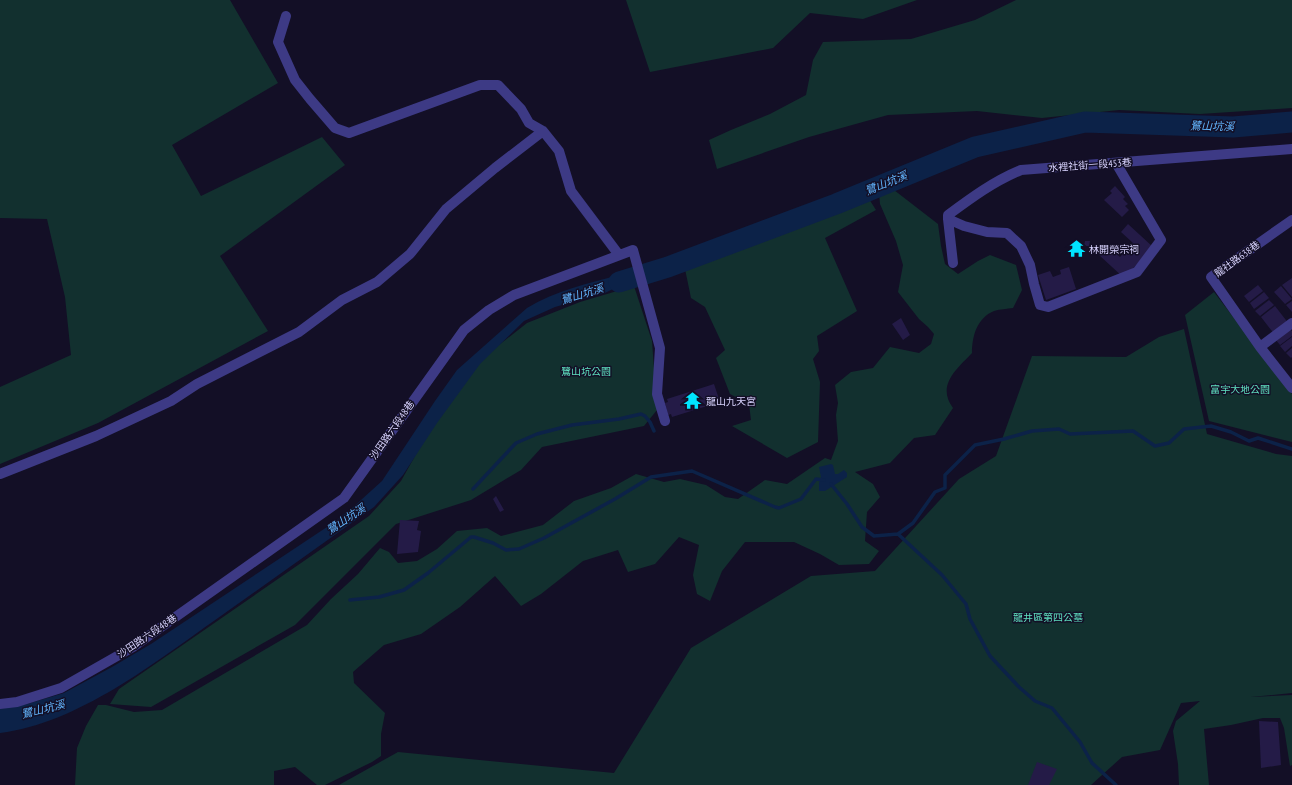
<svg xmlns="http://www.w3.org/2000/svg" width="1292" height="785" font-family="'PT Sans Narrow','Noto Sans TC',sans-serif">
  <rect width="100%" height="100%" fill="#130f26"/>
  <path fill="#12302f" d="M0,0H230L278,83L172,145L201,196L322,137L345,165L220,256L268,331L98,423L0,464V387L71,355L65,297L47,219L0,218Z
    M626,0H917L863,19L810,13L773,48L650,72Z
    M1016,0H1292V108L1200,114L1119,110L1042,118L977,111L888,115L809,137L717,169L709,140L731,130L770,114L806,95L813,60L823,42L911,39L975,20Z
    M894,190L938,224L941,246L945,264L958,274L978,261L990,255L1016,265L1022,290L1013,308C1007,309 1000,309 994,311C977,318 972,336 972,353C957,369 936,385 953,408L935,435L914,438L890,463L855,472L873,484L880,497L867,512L865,541L879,551L869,564L839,565L820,554L794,542H745L722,571L710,601L697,594L693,575L699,545L679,537L655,564L628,572L618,550L583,561L541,594L521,606L495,576L460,607L421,634L384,645L353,672L354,683L385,713L381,734V756L372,762L325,785H317L295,767L274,771V785H75L77,748L86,726L98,705H106L134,712L162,710L307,625L331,599L358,574L380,548L389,552L398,563L417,561L437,549L457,531L487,528L501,536L543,525L574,501L611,488L636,474L664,482L680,479L706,485L725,497L738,499L765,480L787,484L825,458L831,460L838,441L836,415L838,403L835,385L851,372L873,368L890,347L919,353L931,344L934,334L928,327L919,319L898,292L903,265L896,241L880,204L879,193Z
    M869,199L876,210L825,238L857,311L817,336L819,351L813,359L820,382L818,442L787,458L732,426L751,420L749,404L730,394L716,358L725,350L705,307L691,298L685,269Z
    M634,286L652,341L657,410L644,426L542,447L521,470L471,500L396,524L295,625L151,707L110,704L119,689L369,516L401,481L434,422L471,367L527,323L580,302Z
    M1214,292L1292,394V442L1209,421L1185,315Z
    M1184,329L1207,434L1276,454L1292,456V693L1251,697L1292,695V765L1290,766L1284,728L1280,718H1263L1231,725L1204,729L1209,785H1179L1178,764L1173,731L1176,721L1200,701L1181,703L1160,750L1122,757L1091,785H339L398,752L614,773L691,648L811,576L875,571L959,479L996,456L1032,356L1126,357L1159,337Z"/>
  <path fill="#0c2248" d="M620,275L636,277L605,293L555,307L524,321L480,364L437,423L403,475L374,507C322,544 270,581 218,618C154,663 79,723 0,733V709L27,704L64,693L112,667L151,644L333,523L351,509L382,481L435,401L457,370L527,308C555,291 588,283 620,275Z
    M831,464L833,465L835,474H838L844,470L847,473V477L825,491H819V483L821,477L819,467Z"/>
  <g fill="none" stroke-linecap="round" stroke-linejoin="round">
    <path stroke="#0c2248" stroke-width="3.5" d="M831,484L847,504L862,527L874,536L898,534L913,523L935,492L945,488V475L975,445L1004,439L1032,431L1059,429L1070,434L1133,431L1155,446L1169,443L1184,429L1211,426L1231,432L1249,441L1258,438L1292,449
      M473,489L516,443L537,434L572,425L619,419L641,414L645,416L650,422L654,431
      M898,534L942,575L966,604L970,619L990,656L1019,687L1035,701L1052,708L1080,742L1092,763L1116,785
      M350,600L379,597L404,590L428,573L471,537H474L493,543L506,550L519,549L544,538L615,499L651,477L692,471L775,507L779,508L801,499L816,479L824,480"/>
    <path stroke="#0c2248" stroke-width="21" d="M619,282L668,267L836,204L975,147L1085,122L1233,127L1292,122"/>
  </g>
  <path fill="#241b47" d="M1115,186L1125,197L1123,199L1128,204L1125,206L1129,210L1122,217L1104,200L1112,193L1110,191Z
    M1128,224L1153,247L1124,278L1099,255L1107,246L1120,257L1133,243L1121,232Z
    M1085,241H1090L1089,246H1084Z
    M1069,267L1076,289L1046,300L1038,275L1050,271L1053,277L1061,274L1060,270Z
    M1292,278V297L1282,285Z
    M1258,285L1263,291L1249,302L1244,296Z
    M1281,286L1292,299L1285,304L1274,292Z
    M1264,292L1269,298L1254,309L1250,303Z
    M1269,300L1274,305L1260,316L1255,311Z
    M1292,301V312L1286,305Z
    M1275,306L1289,324L1275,335L1261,317Z
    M901,318L910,335L903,340L892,324Z
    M1289,328L1292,331V336L1280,345L1275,339Z
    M1292,337V346L1285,352L1280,346Z
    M1292,348V357L1291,358L1286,353Z
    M714,384L720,402L672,417L671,414L668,415L665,403L668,402L667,399Z
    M496,496L504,510L500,512L493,499Z
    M400,520L419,521L417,530L421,531L418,552L397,554Z
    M1259,721L1278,722L1281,765L1261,768Z
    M1037,762L1057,769L1049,785H1028Z"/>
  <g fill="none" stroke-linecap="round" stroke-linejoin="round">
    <path stroke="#3d3a85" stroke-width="10" d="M286,16L278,42L295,80L310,99L335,128L349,133L480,85H498L521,109L529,123L543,131L559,151L571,191L619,255
      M948,219L964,226L987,232L1007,233L1021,246L1030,265L1034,284L1040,305L1048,307L1137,272L1161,240L1116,163
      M1292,220L1211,277L1260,347L1292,388
      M953,263L948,219V215C971,198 994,181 1021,170L1292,149
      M1260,347L1292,323
      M0,474L96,436L171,401L197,384L299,332L342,300L377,282L410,254L446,209L495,168L543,131
      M0,704L17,702L61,688L133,647L344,498L464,330L489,310L514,295L633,250L660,348L657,394L665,421"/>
  </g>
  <defs>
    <symbol id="temple-bare" viewBox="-9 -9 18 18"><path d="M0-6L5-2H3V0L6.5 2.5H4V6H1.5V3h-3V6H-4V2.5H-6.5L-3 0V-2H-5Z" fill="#00e5ff" stroke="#130f26" stroke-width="2.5" paint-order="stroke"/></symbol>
  </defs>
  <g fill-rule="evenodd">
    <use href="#temple-bare" x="1064" y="236" width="25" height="25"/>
    <use href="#temple-bare" x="680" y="388" width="25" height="25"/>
  </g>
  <g text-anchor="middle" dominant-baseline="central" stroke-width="3" stroke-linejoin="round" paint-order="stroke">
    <g font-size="10" fill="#d9d4ff" stroke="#130f26">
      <text transform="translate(1090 165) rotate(-4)">水裡社街一段453巷</text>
      <text transform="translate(1237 259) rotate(-36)">龍社路638巷</text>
      <text transform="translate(392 430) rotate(-55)">沙田路六段48巷</text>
      <text transform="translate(147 636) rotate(-34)">沙田路六段48巷</text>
    </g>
    <g font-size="10" fill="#d9d4ff" stroke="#130f26" text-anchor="start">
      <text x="1089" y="249">林開榮宗祠</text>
      <text x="706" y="401">龍山九天宮</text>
    </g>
    <g font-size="10" fill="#5fe0c0" stroke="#130f26">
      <text x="586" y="371">鷺山坑公園</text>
      <text x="1240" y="389">富宇大地公園</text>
      <text x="1048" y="617">龍井區第四公墓</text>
    </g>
    <g font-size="11" font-style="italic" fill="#62b6ff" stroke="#130f26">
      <text transform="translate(1212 126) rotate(1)">鷺山坑溪</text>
      <text transform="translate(886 183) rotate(-22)">鷺山坑溪</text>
      <text transform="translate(582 294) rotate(-17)">鷺山坑溪</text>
      <text transform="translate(346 519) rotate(-34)">鷺山坑溪</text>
      <text transform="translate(43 709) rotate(-14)">鷺山坑溪</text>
    </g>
  </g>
</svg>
